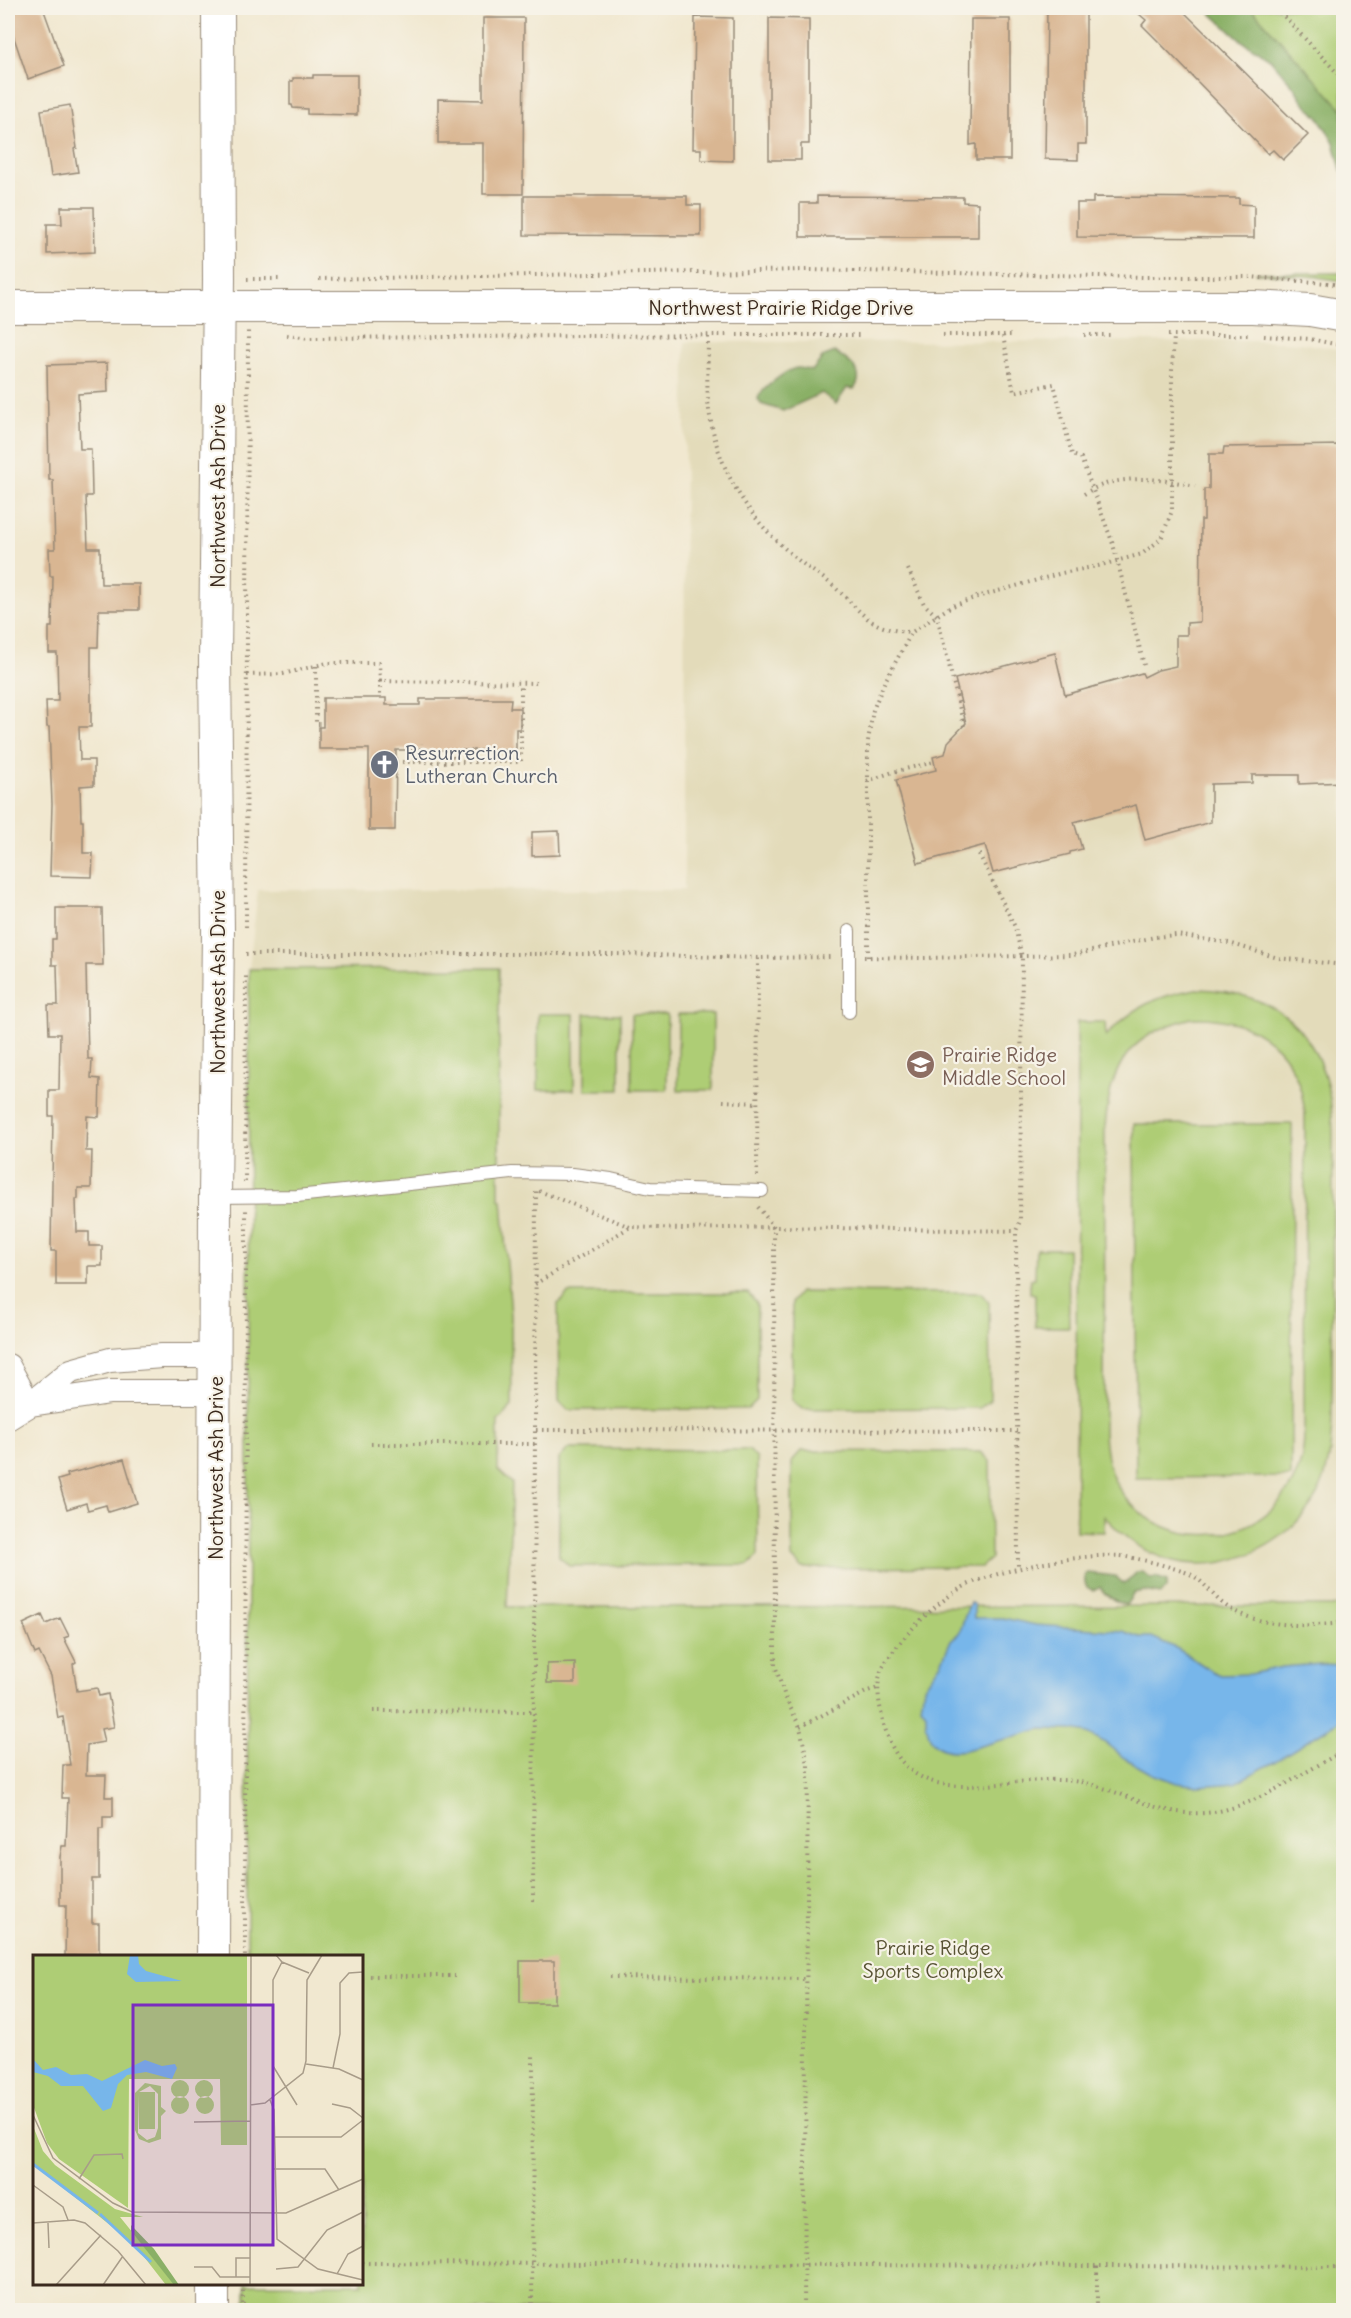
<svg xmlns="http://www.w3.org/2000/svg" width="1351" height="2318" font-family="Delius,sans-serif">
  <rect width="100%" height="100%" fill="#f7f3e8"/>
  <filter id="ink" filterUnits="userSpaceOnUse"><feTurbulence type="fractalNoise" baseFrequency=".0167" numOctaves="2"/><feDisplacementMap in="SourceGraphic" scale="12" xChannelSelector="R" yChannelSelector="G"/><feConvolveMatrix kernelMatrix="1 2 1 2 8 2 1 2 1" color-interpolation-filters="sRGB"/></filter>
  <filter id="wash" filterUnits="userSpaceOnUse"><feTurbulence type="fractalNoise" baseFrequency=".008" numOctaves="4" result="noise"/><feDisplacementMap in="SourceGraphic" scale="24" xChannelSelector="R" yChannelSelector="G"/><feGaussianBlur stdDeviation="1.35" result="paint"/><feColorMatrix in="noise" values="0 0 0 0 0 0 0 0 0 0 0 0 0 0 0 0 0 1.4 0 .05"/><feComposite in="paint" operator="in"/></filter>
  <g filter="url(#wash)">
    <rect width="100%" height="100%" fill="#f1e8d0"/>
    <path fill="#e3dbba" d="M1253,341L1300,343L1343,350V1606L498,1607L499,969H249L258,890H684L685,342Z"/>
    <path fill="#aecd75" stroke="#747c4a" stroke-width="1.5" fill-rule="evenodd" d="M1240,8H1331L1343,20V126Z
      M1255,273H1343V281L1317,277Z
      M499,968V1199L502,1200L511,1315L512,1406L498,1421V1470L512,1483L507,1607L1343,1606V2310H246V2284H362V1956H247L249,969Z
      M1196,989C1287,991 1331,1043 1333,1132L1332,1419C1331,1445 1330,1471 1317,1495C1286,1551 1211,1582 1151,1553C1132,1544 1118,1531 1104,1516V1532L1076,1531L1077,1022H1105L1106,1036C1133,1007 1156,996 1196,989ZM1192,1018C1256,1016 1299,1050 1305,1115L1304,1415C1304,1434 1305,1453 1298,1470C1270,1547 1165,1557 1120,1490C1108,1473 1105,1453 1104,1433L1105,1127C1111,1064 1127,1035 1192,1018Z
      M538,1014H574V1090H538Z
      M585,1014H620V1090H585Z
      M632,1014H667V1090H632Z
      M678,1014H713V1090H678Z
      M1134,1124H1292L1291,1477L1136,1478Z
      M1036,1249H1068L1069,1327H1035V1294L1030,1293V1279L1035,1278Z
      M800,1292L981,1293L989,1303L990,1400L980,1408L802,1409L792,1400V1302Z
      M568,1293H748L757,1304V1400L748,1409L568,1410L559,1401L558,1304Z
      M568,1449L749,1450L757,1459L758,1556L748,1565L569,1566L559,1556V1459Z
      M801,1451L981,1452L990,1461L991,1558L981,1567L802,1568L792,1558V1461Z"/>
    <path fill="#8ab066" stroke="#626d42" stroke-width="1.5" d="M1205,8H1251L1343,110V173L1341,170L1334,142L1319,118L1302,100L1294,87L1270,59L1239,39Z
      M834,352C848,360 867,372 854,389L847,388L836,404L822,393L783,411L761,404L758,399C760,390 788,368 798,368C802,368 808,370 812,371L823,357Z
      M1137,1572H1143L1151,1579L1156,1577L1167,1581V1588L1161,1594L1143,1591L1134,1593L1126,1605C1115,1601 1106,1597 1100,1587L1093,1590C1085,1588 1084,1583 1085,1575L1088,1573L1115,1576L1123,1583L1127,1582Z"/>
    <path fill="#77b6ea" stroke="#597084" stroke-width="1.5" d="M970,1602L974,1605V1618H1003L1036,1625L1123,1631L1139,1637H1152L1178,1649L1212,1671L1221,1675L1250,1674L1282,1667L1321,1664L1343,1665V1719L1274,1762L1235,1783L1224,1784L1199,1786L1177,1783L1152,1774L1124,1758L1104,1742L1088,1733L1072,1730L1041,1729L966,1750C936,1755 925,1741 926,1713L921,1706L924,1687L941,1663L951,1640L959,1633Z"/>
    <g id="blocks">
      <path fill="#d9b692" d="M16,8H43L64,66L28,79L8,20V11Z
        M1047,8H1086V144H1078V160L1045,159Z
        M1132,8H1180L1308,135L1283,160L1273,150L1268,154L1158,41L1142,25L1146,20Z
        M695,17L733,18V161L701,160V149H693Z
        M483,18H524L523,194H483V143H438V99L483,100Z
        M769,18L809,19V144H801V160H769Z
        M971,19H1010V160H976V144L970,145Z
        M313,75H357V115L307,114V109L293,108L292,105H290V81H293V78H313Z
        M70,105L77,148L74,149L78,172L51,176L41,110Z
        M524,196H687V205H701V236L524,235Z
        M817,196L963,197V202L978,203V237H800V203H817Z
        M1093,197L1239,198V204L1254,205V238L1077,237V203H1093Z
        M61,207H94L95,252L47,254V224H62Z
        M107,363L108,392L78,394L80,449H91L92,496H86L88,548H100L101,584H139V610H99L98,647H91V727H79L80,760H94V785L80,786L81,821H83V853H93L92,877L50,876L52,804L49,727H47L46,701H58L57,653H49V627H52L53,576H50L49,549H55L53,480H49L47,365Z
        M1344,445V782L1299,784V775H1252V783L1211,784V822L1145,840L1136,805L1074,822L1082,849L1070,852V854L993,873L985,845L918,863L896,780L936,770L933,757L945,754L948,742L966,723L955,679L1055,653L1065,695L1142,673L1144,677L1158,670L1176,666V635H1187V623L1200,622L1201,520H1204V489H1209V454H1223L1224,447Z
        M323,698H386V705H420V699H511L510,708H520V729H516V750H396L395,830H369V749H319V727H323Z
        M559,831L560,855L532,856V832Z
        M56,908H102L103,965H86L88,1059H92L91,1078L100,1079L99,1117L87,1116L86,1151H92L91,1188H78V1199H76L77,1232H89V1246H102V1266H88V1285H56V1251H51L53,1116H49V1090H59L60,1034H49L48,1005H58L57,965H52V939H56Z
        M124,1459L137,1503L108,1512L106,1505L88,1510L86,1503L67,1509L58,1480L68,1477L67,1474Z
        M42,1615L46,1624L60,1618L69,1636L64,1638L76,1662L73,1664L77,1691L97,1688L99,1696L108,1694L114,1727L101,1729L104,1742L87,1745L86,1775H106L105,1797H113V1817H103V1829H99V1879H92V1923H99V1956H65L66,1905H60V1857L62,1846H66L68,1798H62L63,1765H70L63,1717L58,1718L51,1676L39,1652L35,1654L23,1624Z
        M575,1663V1683H547V1664Z
        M520,1961H554V2003H520Z"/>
    </g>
  </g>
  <g filter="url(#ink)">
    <use href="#blocks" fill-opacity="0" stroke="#968977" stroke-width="1.5"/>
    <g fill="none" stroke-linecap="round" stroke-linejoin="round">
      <defs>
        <path id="service" d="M849,931V1012
          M217,1197L297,1196L512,1173L573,1174L611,1179L650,1188L762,1191"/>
        <path id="minor" d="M8,1366L29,1405
          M31,1404L110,1392H215
          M8,1418L29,1405L71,1371L110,1360L162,1356H215"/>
        <path id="tertiary" d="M8,307H1253L1310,310L1344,316
          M213,1956L215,1197L218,931L215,661L219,279L218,8
          M213,2310V2284"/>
      </defs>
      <use href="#service" stroke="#968977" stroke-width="14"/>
      <use href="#minor" stroke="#968977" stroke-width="26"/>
      <use href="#tertiary" stroke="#968977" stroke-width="34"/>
      <path stroke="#968977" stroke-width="4" stroke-dasharray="1.5 4.5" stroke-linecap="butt" d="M1276,8L1344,80
        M247,279H282
        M319,279L807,270L1143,277H1249L1327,283L1344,286
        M287,335L309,338L729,335
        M737,335H861
        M943,335H1014
        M1084,335H1113
        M1168,335H1248
        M1003,336L1014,392L1054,384L1072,455L1081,458L1113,544L1144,665
        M1264,336L1310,339L1344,346
        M708,337C708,361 706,386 709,410C718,474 752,524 802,563C812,571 823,577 832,585C863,611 866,630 912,632
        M1084,494C1116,473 1160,478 1195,486
        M908,569L924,604L937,616L964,726
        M316,666V724H323
        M247,675L283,674L327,663H379L380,681L540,683
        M380,681V698
        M453,750L454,762
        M420,761L421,743
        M396,762H521V683
        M867,781L893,772L934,762
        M979,854L1015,927L1022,957L1020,1221L1016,1231L1018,1569
        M246,927L248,331
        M246,954H615L758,958L833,957
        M864,957L921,958L1073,955L1155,937L1176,935L1229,943L1278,958L1344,965
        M868,957V741L873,710L884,683L912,632L950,607L977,597L1062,573L1098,566L1142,554L1161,539L1172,511V371L1174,336
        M723,1101L757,1103
        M757,1176L758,958
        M245,1182L246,973
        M539,1191L630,1227
        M758,1207L774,1227L775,1665L785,1697L800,1727L808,1764L804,2310
        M535,1284L630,1227L683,1229L774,1227L1016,1231
        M536,1430L1017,1431
        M371,1444H536
        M1344,1623C1305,1627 1254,1628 1222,1603C1209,1592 1202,1578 1185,1572C1167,1566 1146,1560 1127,1557C1093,1550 987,1571 958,1590C930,1608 903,1636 885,1663C874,1680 879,1703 883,1721C908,1823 1001,1772 1073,1781C1120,1787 1155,1817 1205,1813C1255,1809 1300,1773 1344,1751
        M373,1711L534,1712
        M800,1727L868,1691L877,1688
        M533,1901L536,1190
        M245,1956L246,1210
        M370,1976H455
        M610,1977L806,1979
        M362,2263L1344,2267
        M243,2310V2284
        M532,2310L533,2056
        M1097,2310V2266"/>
      <use href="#service" stroke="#fff" stroke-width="12"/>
      <use href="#minor" stroke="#fff" stroke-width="24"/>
      <use href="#tertiary" stroke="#fff" stroke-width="32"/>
    </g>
  </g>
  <defs>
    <symbol id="church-disc" viewBox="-11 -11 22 22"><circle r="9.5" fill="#6b7280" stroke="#f7f3e8"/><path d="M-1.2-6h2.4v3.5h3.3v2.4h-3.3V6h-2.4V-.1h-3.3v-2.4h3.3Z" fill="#fff"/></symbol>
    <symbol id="school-disc" viewBox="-11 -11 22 22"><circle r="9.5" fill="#8d6e63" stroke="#f7f3e8"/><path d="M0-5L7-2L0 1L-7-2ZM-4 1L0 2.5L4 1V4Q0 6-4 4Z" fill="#fff"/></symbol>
  </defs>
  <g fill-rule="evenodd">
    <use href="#church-disc" x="368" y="748" width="33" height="33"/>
    <use href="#school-disc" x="904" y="1048" width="33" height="33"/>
  </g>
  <g text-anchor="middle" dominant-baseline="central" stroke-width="4.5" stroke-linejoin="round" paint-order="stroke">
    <g font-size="20" fill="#3b2a1e" stroke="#f7f3e8">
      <text x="781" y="307">Northwest Prairie Ridge Drive</text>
      <text transform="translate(217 496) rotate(-90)">Northwest Ash Drive</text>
      <text transform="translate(217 982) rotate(-90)">Northwest Ash Drive</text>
      <text transform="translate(215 1468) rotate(-90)">Northwest Ash Drive</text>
    </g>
    <g font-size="20" fill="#5b616d" stroke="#f7f3e8" text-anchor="start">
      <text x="405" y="752">Resurrection<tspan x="405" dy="23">Lutheran Church</tspan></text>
    </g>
    <g font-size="20" fill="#785e54" stroke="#f7f3e8" text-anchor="start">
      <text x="942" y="1054">Prairie Ridge<tspan x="942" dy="23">Middle School</tspan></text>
    </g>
    <g font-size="20" fill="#585334" stroke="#f7f3e8">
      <text x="933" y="1947">Prairie Ridge<tspan x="933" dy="23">Sports Complex</tspan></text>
    </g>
  </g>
  <g transform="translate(33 1955)">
    <rect width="330" height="330" fill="#f1e8d0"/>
    <path d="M0,0H214V190H188L187,124H96L95,253L26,204L14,188L0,150ZM162 134a9 9 0 1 1 18 0a9 9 0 1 1-18 0ZM138 134a9 9 0 1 1 18 0a9 9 0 1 1-18 0ZM112,128L128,131V152L133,156L128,161V184L116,188L106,184L102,175V138ZM117,131L125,139V173L122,182L114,185L105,178V140L106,174H122V137H106ZM163 150a9 9 0 1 1 18 0a9 9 0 1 1-18 0ZM138 150a9 9 0 1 1 18 0a9 9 0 1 1-18 0ZM0,171L10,196L22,210L82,254L110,262H87L142,330H133L101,289L0,209Z" fill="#aecd75" fill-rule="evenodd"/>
    <path d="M98,270L121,294L146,330H141L98,276Z" fill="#8ab066"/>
    <path d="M97,0H105L106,9L113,16L149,26L103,27L94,19ZM0,104L10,115L23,112L38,120L54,119L69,126L112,105L129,111L142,109L144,113L139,124L113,117L94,120L85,129L78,153L70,156L50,131H28L15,121L0,117Z" fill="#77b6ea"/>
    <path fill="none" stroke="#77b6ea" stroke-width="3" d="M0,209L65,258M67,259L118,307"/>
    <path fill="none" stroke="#a89c89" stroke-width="1.5" d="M243,0L249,7L276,18M249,7L240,25V111L264,150M273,109L306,114L330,125M300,113L307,79V28L316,18L330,17M237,145L241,155L244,284L285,314L330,325M299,149L317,153L330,163M217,150L232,148L270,118L273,106L274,25L289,0M0,160L20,203L80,248L99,257L253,258L330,224M161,167L217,166M241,182H308L330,165M241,214H292L306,235M46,224L61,200L89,199L90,204M0,230L30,252L35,265M0,268L41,265L52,268L85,296L113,330M15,268L16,293M161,312H179L187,322H203M243,314L265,312L294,275L330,257M304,319L315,299L330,291M217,322H203V303H217M23,330L68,280M70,330L90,301M217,330L218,0"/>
    <path fill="#7b2cbf" fill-opacity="0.15" stroke="#7b2cbf" stroke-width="3" d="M100,50H240V290H100Z"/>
    <rect width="330" height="330" fill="none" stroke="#3b2a1e" stroke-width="3"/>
  </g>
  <rect width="1351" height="2318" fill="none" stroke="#f7f3e8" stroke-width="30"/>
</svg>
